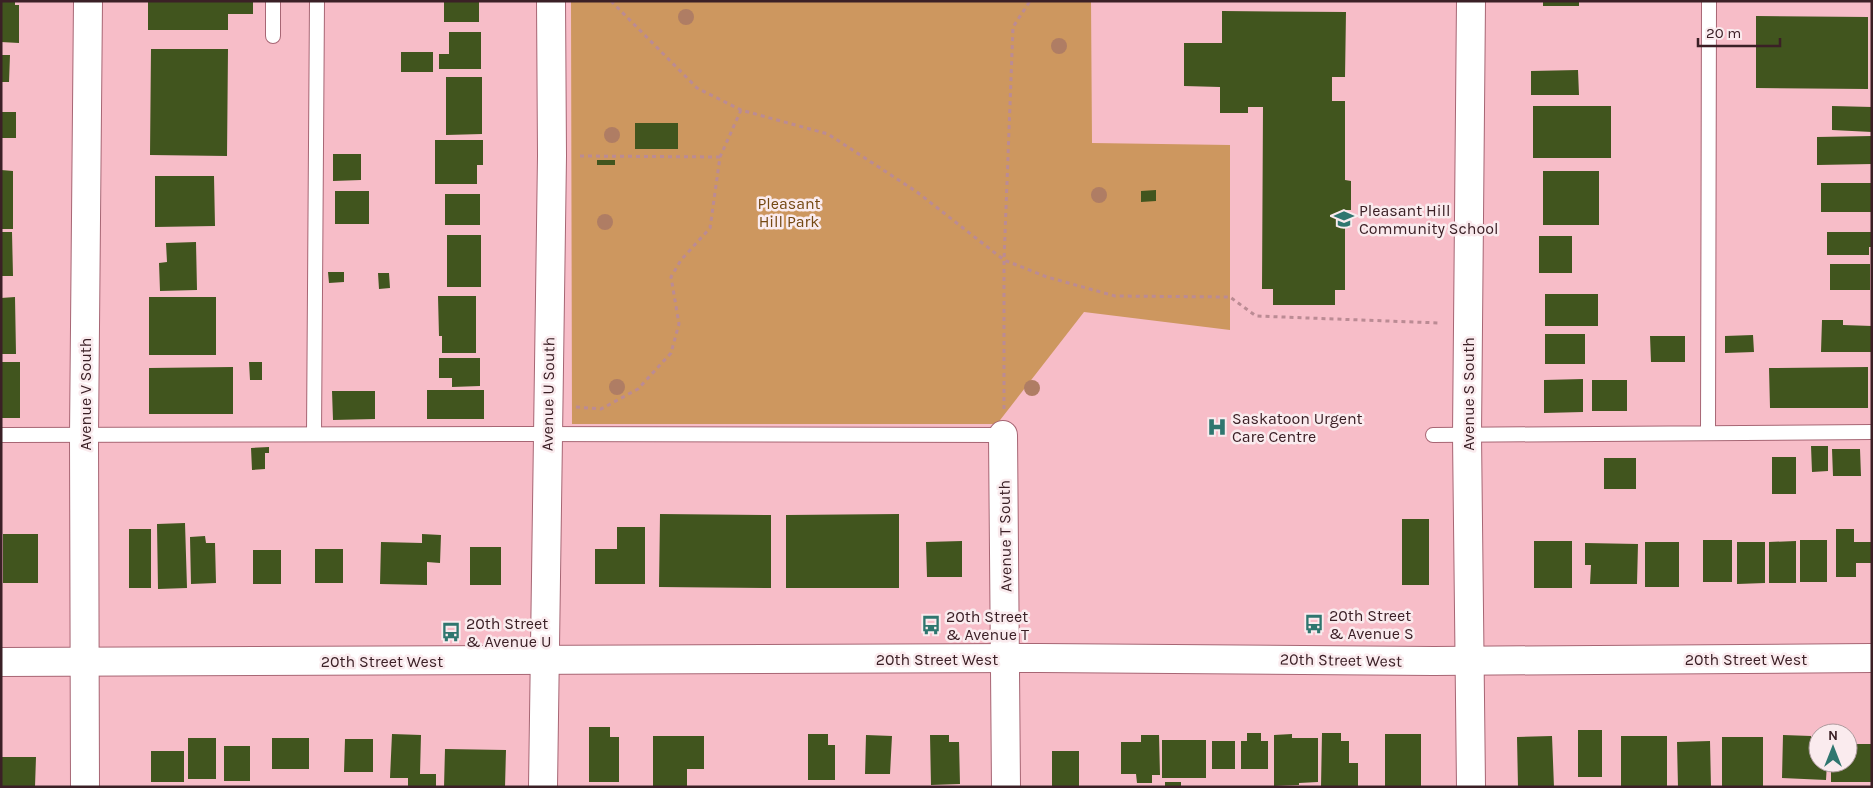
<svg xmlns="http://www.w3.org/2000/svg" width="1873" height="788" font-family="Karla,sans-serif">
  <rect width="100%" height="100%" fill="#f7bdc8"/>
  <path fill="#cd975f" d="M571,1H1091L1092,143L1230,145V330L1084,312L997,424H572Z"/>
  <path fill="#41551e" d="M1,1H15V5H19V43L1,42Z
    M148,1H253V14H228V30H148Z
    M444,1H479V22H444Z
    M1543,1H1579V6H1543Z
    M1222,11L1346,12L1345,77H1332V101H1345V180L1351,181V210H1345V290H1335V305H1273V289H1262L1263,107H1248V113H1220V87L1184,86V43H1222Z
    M1756,16L1868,17V89L1756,88Z
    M449,32H481V69H439V54H449Z
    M151,49H228L227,156L150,155Z
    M401,52H433V72H401Z
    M1,55H10L9,82H1Z
    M1578,70L1579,95H1531V71Z
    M446,77H482V134L446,135Z
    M1533,106H1611V158H1533Z
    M1832,106L1872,107V132L1832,130Z
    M1,112H16V138H1Z
    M635,123H678V149H635Z
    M1872,136V164L1817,165V137Z
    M435,140H483V165H477V184H435Z
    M333,154H361V180L333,181Z
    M597,160H615V165H597Z
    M1,170L13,171V229H1Z
    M1543,171H1599V225H1543Z
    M155,176H214L215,226L155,227Z
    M1821,183H1872V212H1821Z
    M1156,190V201L1141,202V191Z
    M335,191H369V224H335Z
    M445,194H480V225H445Z
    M1,232H12L13,276H1Z
    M1827,232H1872V247H1869V255H1827Z
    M447,235H481V287H447Z
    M1539,236H1572V273H1539Z
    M196,242L197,290L160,291L159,263L167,262L166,243Z
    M1830,264H1870V290H1830Z
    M328,272H344V282L329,283Z
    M378,273H389L390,288L379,289Z
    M1545,294H1598V326H1545Z
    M438,296H476V353H442V336H439Z
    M15,297L16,354H1V298Z
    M149,297H216V355H149Z
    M1822,320H1843V325L1872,326V352H1821Z
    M1545,334H1585V364H1545Z
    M1753,335L1754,352L1725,353V336Z
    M1650,336H1685V362H1651Z
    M439,358H480V386L452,387V378H439Z
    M1,362H20V418H1Z
    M249,362H262V380H250Z
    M233,367V414H149V368Z
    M1868,367V408H1770L1769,368Z
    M1583,379V412L1544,413V380Z
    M1592,380H1627V411H1592Z
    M427,390H484V419H427Z
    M332,391H375V419L333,420Z
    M1811,446H1828V471L1812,472Z
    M269,447V453H265V469L252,470L251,448Z
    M1832,449H1860L1861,476H1833Z
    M1772,457H1796V494H1772Z
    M1604,458H1636V489H1604Z
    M660,514L771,515V588L659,587Z
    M899,514V588H786V515Z
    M1402,519H1429V585H1402Z
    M185,523L187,588L158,589L157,524Z
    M617,527H645V584H595V549H617Z
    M129,529H151V588H129Z
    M1836,529H1854V542H1872V563H1856V577H1836Z
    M3,534H38V583H3Z
    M422,534L441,535L440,563L427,562V585L380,584L381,542L422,543Z
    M205,536L206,543H215L216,583L191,584L190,537Z
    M1703,540H1732V582H1703Z
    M1800,540H1827V582H1800Z
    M962,541V577H927L926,542Z
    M1534,541H1572V588H1534Z
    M1796,541V583H1769V542Z
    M1645,542H1679V587H1645Z
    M1737,542H1765V583L1737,584Z
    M1585,543L1638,544L1637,584H1590L1591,565H1585Z
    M470,547H501V585H470Z
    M315,549H343V583H315Z
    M253,550H281V584H253Z
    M589,727H610V737H619V782H589Z
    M1578,730H1602V777H1578Z
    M1247,733H1261V741H1268V769H1241V741H1247Z
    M1322,733H1341V741H1349V763H1358V787H1321Z
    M392,734L421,735L420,774H436V787H408V778H390Z
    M808,734H828V745H835V780H808Z
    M1292,734V738H1318V782L1299,783V785L1274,786V735Z
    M1385,734H1421V787H1385Z
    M866,735L892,736L890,774H865Z
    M930,735H949V742H959L960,784L931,785Z
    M1141,735H1159L1160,775H1152V783H1137L1136,774H1121V742H1141Z
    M1783,735L1811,736V743H1818V763H1827L1826,780L1782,778Z
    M653,736H704V769H687V787H653Z
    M1552,736L1554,787H1518L1517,737Z
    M1621,736H1667V787H1621Z
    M1722,737H1763V787H1722Z
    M1848,737H1855L1853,744H1872V782H1831V763H1848Z
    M188,738H216V779H188Z
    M272,738H309V769H272Z
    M345,739H373V772H344Z
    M1162,740H1206V778H1162Z
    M1212,741H1235V769H1212Z
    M1710,741L1711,787H1678L1677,742Z
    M224,746H250V781H224Z
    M445,749L506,750L505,787H444Z
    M151,751H184V782H151Z
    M1052,751H1079V787H1052Z
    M1,757H36L35,787H1Z
    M1165,782H1181V787H1165Z"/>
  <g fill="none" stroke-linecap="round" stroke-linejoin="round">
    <defs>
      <path id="service" d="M273,36V1
        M1708,433L1709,1
        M314,434L317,1
        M1,435L523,434L1003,435
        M1433,435L1872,432"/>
      <path id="minor" d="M1003,435L1006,787
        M85,787L84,436L88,1
        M543,787L552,156L551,1
        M1471,787L1467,435L1471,1"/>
      <path id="secondary" d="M1,662L1040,658L1434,661L1872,658"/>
    </defs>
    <use href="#service" stroke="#a76674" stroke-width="16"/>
    <use href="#minor" stroke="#a76674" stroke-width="30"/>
    <use href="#secondary" stroke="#a76674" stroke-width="30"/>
    <path stroke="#bb8b94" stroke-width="3" stroke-dasharray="4 4" stroke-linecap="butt" d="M611,1L697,88L741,110L828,134L917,192L1004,260L1047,277L1115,296L1230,297L1256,316L1440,323
      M580,156L720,157
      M576,407L601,409L638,389L671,353L679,324L671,277L681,260L710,228L720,157L741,110
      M1004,409V260L1013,27L1030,1"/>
    <use href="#service" stroke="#fff" stroke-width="14"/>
    <use href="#minor" stroke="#fff" stroke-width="28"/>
    <use href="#secondary" stroke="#fff" stroke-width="28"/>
  </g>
  <g fill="#af7d64">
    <circle cx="686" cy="17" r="8"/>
    <circle cx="1059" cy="46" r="8"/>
    <circle cx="612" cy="135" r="8"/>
    <circle cx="1099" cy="195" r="8"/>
    <circle cx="605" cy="222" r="8"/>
    <circle cx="617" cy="387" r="8"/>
    <circle cx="1032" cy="388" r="8"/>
  </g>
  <defs>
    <symbol id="school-bare" viewBox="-9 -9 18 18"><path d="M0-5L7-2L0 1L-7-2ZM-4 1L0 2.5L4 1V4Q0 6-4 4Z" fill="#2f766f" stroke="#faebee" stroke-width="2.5" paint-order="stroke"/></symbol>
    <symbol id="hospital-bare" viewBox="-9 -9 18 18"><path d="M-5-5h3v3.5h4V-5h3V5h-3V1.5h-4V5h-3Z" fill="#2f766f" stroke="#faebee" stroke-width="2.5" paint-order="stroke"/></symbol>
    <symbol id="bus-bare" viewBox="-9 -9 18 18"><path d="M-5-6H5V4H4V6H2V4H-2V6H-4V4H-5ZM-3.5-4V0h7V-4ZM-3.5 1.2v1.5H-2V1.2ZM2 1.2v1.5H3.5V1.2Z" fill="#2f766f" stroke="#faebee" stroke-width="2.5" paint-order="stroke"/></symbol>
  </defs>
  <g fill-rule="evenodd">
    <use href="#school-bare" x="1330" y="205" width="28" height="28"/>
    <use href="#hospital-bare" x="1203" y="413" width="28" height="28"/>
    <use href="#bus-bare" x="1300" y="610" width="28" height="28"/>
    <use href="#bus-bare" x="917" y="611" width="28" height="28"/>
    <use href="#bus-bare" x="437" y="618" width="28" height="28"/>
  </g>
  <g text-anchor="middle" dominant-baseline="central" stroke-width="5" stroke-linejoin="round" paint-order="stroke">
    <g font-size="16" fill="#744812" stroke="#faebee">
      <text x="789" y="203">Pleasant<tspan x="789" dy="18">Hill Park</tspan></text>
    </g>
    <g font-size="16" fill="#3b2026" stroke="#faebee" text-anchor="start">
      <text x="1359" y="210">Pleasant Hill<tspan x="1359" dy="18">Community School</tspan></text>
      <text x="1232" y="418">Saskatoon Urgent<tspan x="1232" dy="18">Care Centre</tspan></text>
      <text x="1329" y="615">20th Street<tspan x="1329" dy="18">&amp; Avenue S</tspan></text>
      <text x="946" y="616">20th Street<tspan x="946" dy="18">&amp; Avenue T</tspan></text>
      <text x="466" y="623">20th Street<tspan x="466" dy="18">&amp; Avenue U</tspan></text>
    </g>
    <g font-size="16" fill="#3b2026" stroke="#faebee">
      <text transform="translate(85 394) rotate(-90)">Avenue V South</text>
      <text transform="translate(548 394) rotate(-89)">Avenue U South</text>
      <text transform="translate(1468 394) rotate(-90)">Avenue S South</text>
      <text transform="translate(1005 536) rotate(-91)">Avenue T South</text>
      <text x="937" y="659">20th Street West</text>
      <text x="1746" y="659">20th Street West</text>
      <text transform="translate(1341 660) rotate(1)">20th Street West</text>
      <text x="382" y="661">20th Street West</text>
    </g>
  </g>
  <rect width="1873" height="788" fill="none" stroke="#3b2026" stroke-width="5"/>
  <g transform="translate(1833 748)"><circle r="24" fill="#faebee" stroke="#ae9a9e"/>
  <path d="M0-4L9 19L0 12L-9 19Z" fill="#2f766f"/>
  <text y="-8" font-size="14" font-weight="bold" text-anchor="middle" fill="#3b2026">N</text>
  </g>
  <path d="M1698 38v8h82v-8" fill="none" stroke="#3b2026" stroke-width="2.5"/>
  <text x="1706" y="38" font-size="15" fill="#3b2026" stroke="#faebee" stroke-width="4" paint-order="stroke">20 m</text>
</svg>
